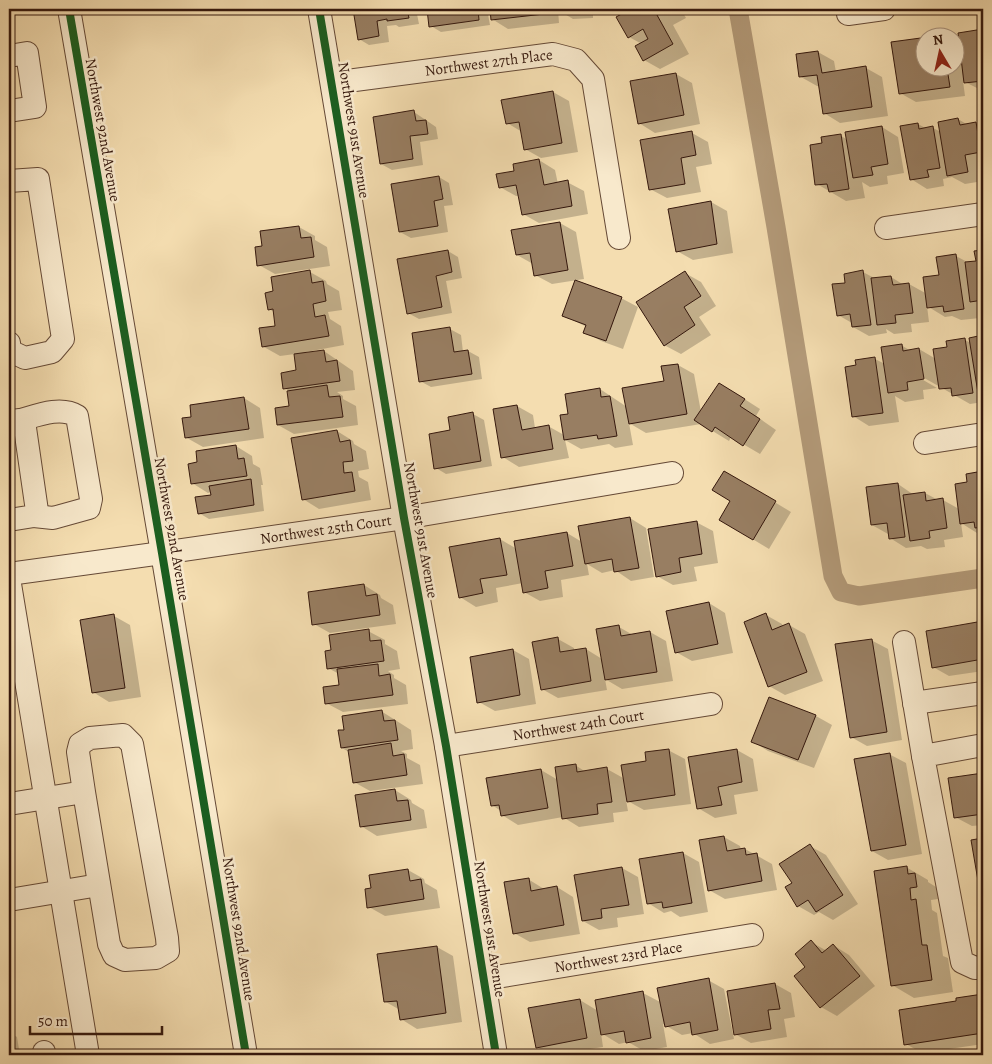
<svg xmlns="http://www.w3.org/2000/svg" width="992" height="1064" font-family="Alegreya,serif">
  <rect width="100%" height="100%" fill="#f4ddb0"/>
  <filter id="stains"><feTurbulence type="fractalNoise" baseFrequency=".004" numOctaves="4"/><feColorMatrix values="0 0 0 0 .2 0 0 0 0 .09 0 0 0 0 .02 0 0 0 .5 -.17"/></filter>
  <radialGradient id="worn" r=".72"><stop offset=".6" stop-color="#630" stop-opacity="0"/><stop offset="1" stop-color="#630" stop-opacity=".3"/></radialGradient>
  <path fill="#0003" d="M354,9H416L419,24L399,27L396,25L387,26L389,42L369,45L359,39Z
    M428,9H487L490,25L441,32L431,26Z
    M491,9H626V11L593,12V18L573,19L558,10L559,23L508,29L492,19Z
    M633,9H681L686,18L673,25L689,54L660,69L644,60L642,44L629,37L618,17Z
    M983,31V91L963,81L965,96L916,102L900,93L893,43L924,39V68H954V43L961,47L959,34Z
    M818,52L834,61L836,72L866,68L882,77L888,116L840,123L824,113L820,86H817L801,77Z
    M676,74L692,83L700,124L655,133L639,123Z
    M553,92L569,101L578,152L541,158L525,149L522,132L507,123Z
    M414,112L436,127L438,139L420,142L423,165L392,170L381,164Z
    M958,119L968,125L976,124L983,128V163L980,164L983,181L965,184L952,177L943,179L944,186L927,189L911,179L918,124L927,129L933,128L941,132Z
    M882,127L898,137L904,173L887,176L888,184L870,187L862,182L865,198L846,201L817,184L823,144L841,136L848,140Z
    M692,133L708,142L712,164L696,167L701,192L667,198L650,189Z
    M539,160L555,170L558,184L567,182L584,191L588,214L539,223L523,214L520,196H516L500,187L515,172Z
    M439,177L449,183L453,205L444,206L448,232L411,238L400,232Z
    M711,202L727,211L733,253L693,260L677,251Z
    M560,223L576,232L584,279L552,284L535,275L533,264L517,255Z
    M299,227L315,236V240L327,247L330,266L275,274L259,265L263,247Z
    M448,251L458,257L462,278L446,281L452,313L419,319L408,313Z
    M983,251V308L978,305L980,318L961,320L952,316L945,317L927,306L929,322L911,324L912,332L894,334L886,329L887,333L869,336L853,327L852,323L838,315L846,284L863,272L876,279L891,277L904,285L909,284L927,294L956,256L969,263L977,262L976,252Z
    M310,272L326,281L327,284L339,291L342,310L328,312L330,319L341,326L344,345L306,352V354L324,351L353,371L355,390L337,392L343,396V399L356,406L358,425L294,434L278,425L290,407L288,390L284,388L297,372L295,354L280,356L264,347L277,327L274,312L269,309L274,292Z
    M685,273L701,282L716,306L699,317L711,335L681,354L664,345Z
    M621,298L638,307L623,349L601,341L585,332L587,327L564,316Z
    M450,329L461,335L463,352L468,351L479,357L482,379L431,387L420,381Z
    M983,337V402L970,404L919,375L918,377L937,388L923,390L924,399L905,402L895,396L899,422L869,426L853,416L858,366L875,359L885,364L901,345L911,351L919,349L936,359L948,348L965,340L971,343L970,339Z
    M678,365L694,374L701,412L735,393L760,409L756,416L776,430L760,454L731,437L729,441L701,424L646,433L629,423L633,445L615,448L609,444L581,449L565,440L569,458L519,467L503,457L517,406L533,415L535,428L548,426L564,435L570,415L600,389L627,407L665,382Z
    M244,398L260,408L264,438L203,447L187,438L193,418Z
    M473,414L484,420L492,466L446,474L436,468L452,431Z
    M337,431L353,441L354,444L366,451L369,469L358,471L359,477L368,482L371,500L319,509L303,499Z
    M236,446L252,456L253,464L260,468L263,485H261L264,511L209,519L199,513L212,496L211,492L208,493L192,483L199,464Z
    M725,472L791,512L769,549L721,520L732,500Z
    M983,472V532L977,533L961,523L963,537L944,540L945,547L927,549L921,546L906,548L890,538L888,534L872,525L898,484L914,495L925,493L938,500H943L959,509L968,483L967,475Z
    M630,518L646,528L654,577L631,581L615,570L602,573L587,564L589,575L561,580L563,597L540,601L524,592L523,583L496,588L498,602L476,607L460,597L500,539L517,549L567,533L582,542Z
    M696,522L713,531L718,563L694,567L697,581L673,585L657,576Z
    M364,585L380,595L381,598L393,605L396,624L330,633L314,624Z
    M709,603L725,613L733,653L692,661L676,652Z
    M766,615L782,624L783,627L789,625L805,634L823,681L785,695L769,686Z
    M114,616L130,625L141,697L109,702L93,692Z
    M983,623V671L949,676L933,667L927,632Z
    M619,627L633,635L650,632L666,641L673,681L622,689L605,679L607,690L558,698L542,689L558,639L574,648V651L586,649L602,659Z
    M368,631L385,640V644L397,651L400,669L388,671L394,675V678L406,685L408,704L343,712L326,703L340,686L339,674L328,668L333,651Z
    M871,640L888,649L902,740L867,746L851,737Z
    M513,650L529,659L536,704L495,711L479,702Z
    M381,711L411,730L413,749L401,751L407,754V758L420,765L423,784L370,791L354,782L349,752L342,748L345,731Z
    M816,716L832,725L814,768L768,751L752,741Z
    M9,746L14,780L9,781Z
    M668,750L685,759L691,804L644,810L626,800L628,811L613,813L614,822L579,827L563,817L518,825L502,815L501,811L492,805L541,770L558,780L575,765L586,772L607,769L625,779Z
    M737,750L753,759L758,791L734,795L737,814L715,818L698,808Z
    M889,754L906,763L922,854L888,860L872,851Z
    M983,774V825L972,826L955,817L950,779Z
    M395,790L411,800L412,803L424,810L427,828L377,836L361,826Z
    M724,837L740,846L741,850L745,849L772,864L777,890L725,899L709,890Z
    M983,839V903L973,841Z
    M810,846L826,855L858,904L833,920L819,912L814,915L798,906L793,883Z
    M9,850L15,886L9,887Z
    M683,853L699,862L708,912L680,917L671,911L664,913L648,903Z
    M906,867L928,880V882L936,887L938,899L931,900L932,910L937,913L943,956L948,958L953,992L914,998L892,985Z
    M622,868L638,877L644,914L617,918L618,927L599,930L583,921Z
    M408,870L424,879L425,883L437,890L440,908L385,916L369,907L372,889Z
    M528,879L544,889L557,887L573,897L580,934L530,942L514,933Z
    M811,942L827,951L833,945L849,955L875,986L837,1016L821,1007L807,967Z
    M437,947L453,956L462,1022L417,1029L401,1019L400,1010L386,1002Z
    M708,980L724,989L734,1039L710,1044L693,1033L682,1035L663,1024L667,1047L644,1051L628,1042L619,1044L601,1033L603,1047L551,1055L537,1047L580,1000L598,1011L643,993L662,1003Z
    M775,984L791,993L795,1017L784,1019L787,1037L751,1043L735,1034Z
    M983,996V1044L922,1053L906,1044L958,1002L957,999Z
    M9,1032L17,1037L20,1055H9Z"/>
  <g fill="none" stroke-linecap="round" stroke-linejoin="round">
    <path stroke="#b39a79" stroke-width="19" d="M738,9L776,227L833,576L841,592L859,596L983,578"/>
  </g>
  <path fill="#987e62" stroke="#35180d" d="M353,9H407L409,18L387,21V19L377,21L379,36L358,40Z
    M427,9H478L479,20L429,27Z
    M490,9H543L544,14L491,20Z
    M556,9H578V10H556Z
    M631,9H670L657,15L673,44L643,61L635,46L648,39L643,29L628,38L616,17Z
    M983,29V81L964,83L958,33Z
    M943,35V38H924V68H947L950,87L899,94L891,42Z
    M818,51L822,73L866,66L872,107L823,114L817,75L799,77L796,54Z
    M676,73L684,115L638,124L630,81Z
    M553,91L562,143L524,150L519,122L506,124L501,100Z
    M414,110L416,121L426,120L428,134L410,136L413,159L380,164L373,117Z
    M958,118L960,125L976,122L981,152L965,155L968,172L947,176L938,122Z
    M918,123L919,129L933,126L940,168L927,170L929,177L910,180L900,126Z
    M882,126L888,164L871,167L873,175L853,178L845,132Z
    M692,131L696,155L681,158L685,184L649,190L640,140Z
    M841,134L849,189L829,192L827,184L815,185L810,145L822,143L821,137Z
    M539,159L544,185L568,180L572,206L522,215L516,185L499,188L496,174L514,171L513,164Z
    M439,176L443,199L434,201L438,226L399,232L391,184Z
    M711,201L717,244L676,252L668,209Z
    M560,222L568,270L534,276L530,253L516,255L511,230Z
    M299,226L301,238L311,237L314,257L257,266L255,247L262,246L260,231Z
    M448,250L452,272L436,276L442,307L407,314L397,259Z
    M983,250V300L970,302L965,262L976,261L974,251Z
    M956,254L964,309L944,312L943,306L927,308L923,277L939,275L936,257Z
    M310,270L312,283L323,281L326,301L313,304L315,317L325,315L329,336L262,347L259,328L275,326L273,309L268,310L265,293L273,291L271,277Z
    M863,270L871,325L852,327L850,314L837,316L832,284L845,283L844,274Z
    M685,271L701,296L684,307L695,325L664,346L636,302Z
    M891,276L893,285L909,283L913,313L895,315L896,323L877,325L871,278Z
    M575,280L622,297L606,341L583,333L586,325L562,316Z
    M450,327L454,352L468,350L472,374L419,382L412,333Z
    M983,335V392L978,393L969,338Z
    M965,338L973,393L952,396L951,388L939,389L933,349L947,347L946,341Z
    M902,344L903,351L919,348L924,379L907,382L908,390L888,393L881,347Z
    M324,350L326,362L337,360L340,381L283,389L281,373L296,370L294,354Z
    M875,357L883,413L852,417L845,367L856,365L855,360Z
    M678,364L687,414L629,424L622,388L664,381L661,366Z
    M719,383L745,399L740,406L760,419L743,446L715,427L712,432L694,420Z
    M327,385L329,397L340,396L343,417L277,425L275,408L289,406L287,391Z
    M600,388L601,397L610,396L617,436L598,439L597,435L564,440L560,415L568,414L565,394Z
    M244,397L249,429L185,438L182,418L191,417L190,405Z
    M517,405L522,430L549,425L553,449L501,458L493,409Z
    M473,412L481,461L434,469L429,434L450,430L448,417Z
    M337,430L340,442L350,440L353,461L343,462L344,473L352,472L355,491L302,500L291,438Z
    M236,445L238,459L244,458L247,476L191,484L188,464L197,462L196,451Z
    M724,471L776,501L753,540L719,520L730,501L712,490Z
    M983,471V527L975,528L974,522L960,524L955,484L967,482L966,474Z
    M251,479L254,505L198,514L195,497L211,495L209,486Z
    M898,483L905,537L889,539L887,523L871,525L866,487Z
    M925,492L926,501L943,498L947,528L929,531L930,538L910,541L903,495Z
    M630,517L639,568L614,572L612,559L585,564L578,526Z
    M697,521L702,554L679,558L681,572L656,577L648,529Z
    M567,532L573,566L545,571L548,588L523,593L514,541Z
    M500,538L507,575L480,579L483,593L459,598L449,547Z
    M364,584L366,596L377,594L380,615L312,625L308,592Z
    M709,602L718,644L675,653L666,611Z
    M766,613L772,630L789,623L807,672L768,687L744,622Z
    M114,614L125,688L92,693L80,620Z
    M983,621V659L932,668L926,631Z
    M619,625L621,636L650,631L657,672L605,680L596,629Z
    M369,629L370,641L381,640L384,661L327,669L325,651L331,650L329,635Z
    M558,637L560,652L586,648L591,681L541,690L532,642Z
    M872,639L887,732L850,738L835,644Z
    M513,649L520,695L477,703L470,657Z
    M378,664L379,676L390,674L393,695L325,704L323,687L339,685L337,669Z
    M769,697L816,715L798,760L751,742Z
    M382,710L384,721L395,720L398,740L341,748L338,730H344L342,716Z
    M391,743L393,756L404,754L407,775L353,783L348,750Z
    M669,749L675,795L627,802L621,765L646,761L645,752Z
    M737,749L742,782L718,787L722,805L697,809L688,757Z
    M890,753L906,845L871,851L854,759Z
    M576,764L577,772L607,767L612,802L597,804L598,814L562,819L555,767Z
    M541,769L548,808L501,816L499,805L491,806L486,778Z
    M983,773V814L954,818L948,778Z
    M395,789L397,801L408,800L411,820L360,827L355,795Z
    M724,836L727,851L745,848L746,855L757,853L762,881L708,891L699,840Z
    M983,838V910L971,840Z
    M810,844L843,895L816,912L808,900L797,907L785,887L792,883L779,864Z
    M683,852L692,903L663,908L662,902L647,904L639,859Z
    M907,866L908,874L915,873L917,887L910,888L911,900L916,899L922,945H927L932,980L891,986L874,871Z
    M622,867L629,905L601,909L602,918L582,921L574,875Z
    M408,869L410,881L421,879L424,899L367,908L365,889L371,888L369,875Z
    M529,878L531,891L557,886L564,925L513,934L504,882Z
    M811,940L822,953L833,944L860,976L820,1008L794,976L805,967L795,954Z
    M437,946L446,1013L400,1020L397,1001L384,1002L377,954Z
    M709,978L718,1030L692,1035L690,1022L665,1027L657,988Z
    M775,983L780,1009L768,1010L771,1029L734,1035L727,991Z
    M643,991L651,1038L626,1043L624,1031L601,1035L595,1000Z
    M983,994V1033L904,1045L899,1010L956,1001V998Z
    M580,999L587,1038L536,1048L528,1008Z"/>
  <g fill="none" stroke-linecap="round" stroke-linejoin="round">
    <defs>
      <g id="minor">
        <path d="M69,9L162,553L246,1055"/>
        <path d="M319,9L404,518L446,746L496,1055"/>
        <path d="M848,14L884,9"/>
        <path d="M9,56L27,53L35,107L9,111"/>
        <path id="s1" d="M332,83L553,54L576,60L593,79L619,238"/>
        <path d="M9,181L38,179L63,339L52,352L25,358L10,351L9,343"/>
        <path d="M886,228L983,214"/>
        <path d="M21,420C38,415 61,406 77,416L91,499L89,508L53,518L34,516"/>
        <path d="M9,421L21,420L25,428L37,511L34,516L9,520"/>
        <path d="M925,443L983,434"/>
        <path id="s2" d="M9,574L162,553L404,518L672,473"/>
        <path d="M9,578L88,1055"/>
        <path d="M904,642L923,756"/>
        <path d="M914,703L983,693"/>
        <path d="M983,745L923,756L962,962L975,968L983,967"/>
        <path id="s3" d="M446,746L711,704"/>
        <path d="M9,804L84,792L78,752L80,744L90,738L123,735L132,744L167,938L168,951L156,958L125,960L114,955L109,944L84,792"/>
        <path d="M9,900L99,885"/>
        <path id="s4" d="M484,979L752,935"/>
        <path d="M44,1052V1055"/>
      </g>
    </defs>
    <use href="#minor" stroke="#654936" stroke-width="24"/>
    <use href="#minor" stroke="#f8e9cc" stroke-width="22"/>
    <defs>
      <path id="cycleway" d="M69,9L162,553L246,1055
        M319,9L404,518L446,746L496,1055"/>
    </defs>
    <use href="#cycleway" stroke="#f8e9cc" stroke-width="11"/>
    <use href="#cycleway" stroke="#1b5e20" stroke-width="8"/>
  </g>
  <g text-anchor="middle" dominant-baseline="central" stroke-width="5" stroke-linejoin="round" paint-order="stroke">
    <g font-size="15" fill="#35180d" stroke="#f8e9cc">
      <text stroke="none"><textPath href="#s1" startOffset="158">Northwest 27th Place</textPath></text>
      <text transform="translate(103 130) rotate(80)">Northwest 92nd Avenue</text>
      <text transform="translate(354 130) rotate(81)">Northwest 91st Avenue</text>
      <text transform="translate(172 529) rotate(80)">Northwest 92nd Avenue</text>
      <text stroke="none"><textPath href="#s2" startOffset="320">Northwest 25th Court</textPath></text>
      <text transform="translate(421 530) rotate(80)">Northwest 91st Avenue</text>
      <text stroke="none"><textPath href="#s3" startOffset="134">Northwest 24th Court</textPath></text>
      <text transform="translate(239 929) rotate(81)">Northwest 92nd Avenue</text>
      <text transform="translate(490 929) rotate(81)">Northwest 91st Avenue</text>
      <text stroke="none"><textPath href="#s4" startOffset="136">Northwest 23rd Place</textPath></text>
    </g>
  </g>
  <rect width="992" height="1064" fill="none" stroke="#f4ddb0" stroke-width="30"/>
  <rect x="10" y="10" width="972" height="1044" fill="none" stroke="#35180d" stroke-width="2.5"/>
  <rect x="15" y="15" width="962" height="1034" fill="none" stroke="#35180d"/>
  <g transform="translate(940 52) rotate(351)"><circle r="24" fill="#f8e9cc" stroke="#aa9580"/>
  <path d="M0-4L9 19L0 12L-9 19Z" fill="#8f2418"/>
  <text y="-8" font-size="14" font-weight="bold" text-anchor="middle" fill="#35180d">N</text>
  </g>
  <path d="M30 1026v8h132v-8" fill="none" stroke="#35180d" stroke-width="2.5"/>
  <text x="38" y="1026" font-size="15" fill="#35180d" stroke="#f8e9cc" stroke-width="4" paint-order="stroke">50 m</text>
  <rect width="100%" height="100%" filter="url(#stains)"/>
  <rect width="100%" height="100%" fill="url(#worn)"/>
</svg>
